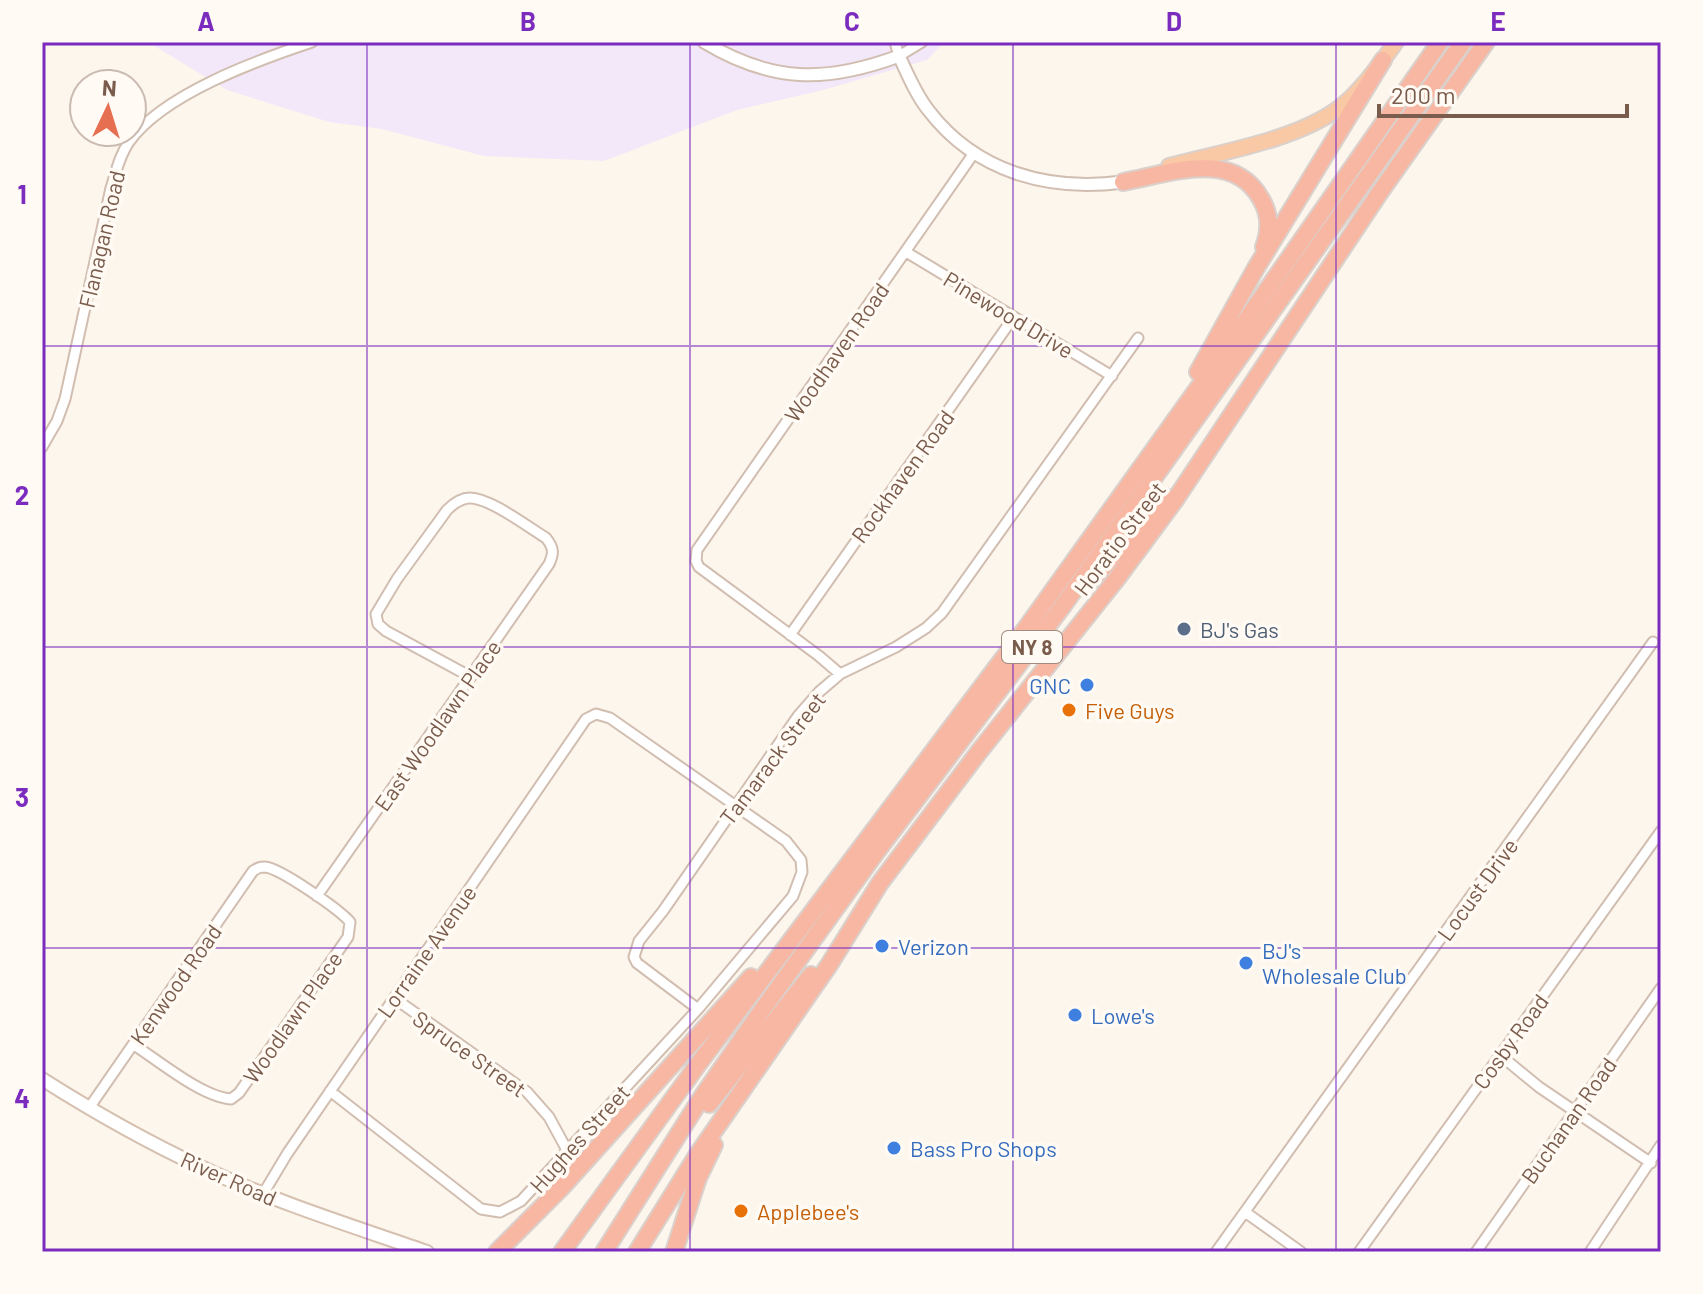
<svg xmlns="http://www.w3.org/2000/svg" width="1703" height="1294" font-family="Barlow,sans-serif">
  <rect width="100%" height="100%" fill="#fdf6ec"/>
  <path fill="#f3e8fa" d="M148,42H944L927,60L823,90L737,110L604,161L484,156L382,129L329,122L227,90Z"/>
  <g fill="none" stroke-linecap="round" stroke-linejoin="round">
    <defs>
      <path id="minor" d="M895,42L899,56L922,42
        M906,252L1112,376
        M42,447L57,421L65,399L111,188C116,173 119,156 129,142C163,94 258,60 312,42
        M790,635L1013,318
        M840,674L819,656L699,567L696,561L697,550L974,153
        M317,896L549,564C554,553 554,548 546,538C528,527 490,498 470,498C460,498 453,504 447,510L397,579L376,614L378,624L386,631L471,677
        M394,998L527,1092L549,1117L568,1152
        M698,1009L637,963L634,957L639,941L663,911L798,716L819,692L840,674L896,647L926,628L942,613L1138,338
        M1500,1055L1539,1087L1651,1163
        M89,1108L253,871C258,868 259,867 265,867C280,868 340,910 350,922L348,937L239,1093L231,1099C202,1097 159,1061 134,1045
        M263,1194L287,1154L586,719L596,714L610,718L786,841L801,860L802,872L793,896L698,1009L521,1201L500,1212L481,1209L330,1091
        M1245,1212L1301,1252
        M1216,1252L1653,642
        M1359,1252L1661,831
        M1476,1252L1661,988
        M1590,1252L1661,1145"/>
      <path id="tertiary" d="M704,42C772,83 826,83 899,56C908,75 916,95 929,111C976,172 1049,192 1123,182"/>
      <path id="secondary" d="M42,1079C94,1112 147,1142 203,1168C275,1202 352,1226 427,1252"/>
      <path id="trunk" d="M1169,166C1222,152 1296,140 1339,108C1361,91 1380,64 1396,42"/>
      <path id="motorway" d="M1123,182C1168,174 1233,148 1261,199C1270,214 1270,231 1264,247
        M1198,372L1256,268L1383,60
        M1093,579L1165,497
        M709,1104L811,975
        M497,1252L561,1188L751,977
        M562,1252L699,1063L1027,627L1214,366L1440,42
        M604,1252L702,1097L760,1013L877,851L1062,607L1463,42
        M637,1252L698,1154L829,965L880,883L978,753L1118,577L1175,500L1380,192L1486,42
        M674,1252L698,1178L714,1145"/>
    </defs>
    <use href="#minor" stroke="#d1beb0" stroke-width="13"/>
    <use href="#tertiary" stroke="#d1beb0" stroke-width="15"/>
    <use href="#secondary" stroke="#d6c0b0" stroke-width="16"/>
    <use href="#trunk" stroke="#dad1cd" stroke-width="18"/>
    <use href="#motorway" stroke="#dad1cd" stroke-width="20"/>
    <use href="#minor" stroke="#fff" stroke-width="9"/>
    <use href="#tertiary" stroke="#fff" stroke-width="11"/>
    <use href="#secondary" stroke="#fff" stroke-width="12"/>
    <use href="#trunk" stroke="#f9c8a4" stroke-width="14"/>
    <use href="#motorway" stroke="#f7b7a3" stroke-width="16"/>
  </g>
  <path fill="none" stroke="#7b2cbf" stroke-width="2" stroke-opacity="0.55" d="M367,42V1252M690,42V1252M1013,42V1252M1336,42V1252M42,346H1661M42,647H1661M42,948H1661"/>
  <circle fill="#5c6f8a" stroke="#fffaf3" stroke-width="3" cx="1184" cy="629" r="8"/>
  <g fill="#3f7fe0" stroke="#fffaf3" stroke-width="3">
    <circle cx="1087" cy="685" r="8"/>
    <circle cx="882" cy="946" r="8"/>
    <circle cx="1246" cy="963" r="8"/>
    <circle cx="1075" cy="1015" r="8"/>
    <circle cx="894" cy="1148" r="8"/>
  </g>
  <g fill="#e8710a" stroke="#fffaf3" stroke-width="3">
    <circle cx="1069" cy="710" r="8"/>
    <circle cx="741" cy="1211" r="8"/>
  </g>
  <g text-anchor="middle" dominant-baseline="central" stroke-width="7" stroke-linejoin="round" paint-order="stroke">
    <rect fill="#fffaf3" stroke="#a28b7f" stroke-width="2" x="1002" y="631" width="60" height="32" rx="6"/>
    <g font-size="20" font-weight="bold" fill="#7a5c4d">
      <text x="1032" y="647">NY 8</text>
    </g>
    <g font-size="22" fill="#7a5c4d" stroke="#fffaf3">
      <text transform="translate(101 239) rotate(-77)">Flanagan Road</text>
      <text transform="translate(1009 314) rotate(31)">Pinewood Drive</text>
      <text transform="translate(836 352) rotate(-55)">Woodhaven Road</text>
      <text transform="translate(902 476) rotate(-54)">Rockhaven Road</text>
      <text transform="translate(1119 538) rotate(-53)">Horatio Street</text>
      <text transform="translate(437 725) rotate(-55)">East Woodlawn Place</text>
      <text transform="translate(772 758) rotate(-53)">Tamarack Street</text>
      <text transform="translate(1477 889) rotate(-54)">Locust Drive</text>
      <text transform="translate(426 951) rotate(-55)">Lorraine Avenue</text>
      <text transform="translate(175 984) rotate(-55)">Kenwood Road</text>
      <text transform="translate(292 1017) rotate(-55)">Woodlawn Place</text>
      <text transform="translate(1510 1041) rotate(-54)">Cosby Road</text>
      <text transform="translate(470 1053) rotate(35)">Spruce Street</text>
      <text transform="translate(1568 1120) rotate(-55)">Buchanan Road</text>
      <text transform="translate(579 1138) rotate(-48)">Hughes Street</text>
      <text transform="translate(229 1178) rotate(24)">River Road</text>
    </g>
    <g font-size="22" fill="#4e5e75" stroke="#fffaf3" text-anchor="start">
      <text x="1200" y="629">BJ's Gas</text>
    </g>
    <g font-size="22" fill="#366cbe" stroke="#fffaf3" text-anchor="start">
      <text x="1071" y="685" text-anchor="end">GNC</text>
      <text x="898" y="946">Verizon</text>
      <text x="1262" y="950">BJ's<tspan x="1262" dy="25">Wholesale Club</tspan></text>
      <text x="1091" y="1015">Lowe's</text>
      <text x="910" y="1148">Bass Pro Shops</text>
    </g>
    <g font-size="22" fill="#c56008" stroke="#fffaf3" text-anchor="start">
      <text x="1085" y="710">Five Guys</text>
      <text x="757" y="1211">Applebee's</text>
    </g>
  </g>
  <rect width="1703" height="1294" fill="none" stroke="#fffaf3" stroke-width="88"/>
  <g transform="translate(108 108) rotate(4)"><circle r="38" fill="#fffaf3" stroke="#cabbb1" stroke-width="2"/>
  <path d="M0-6L14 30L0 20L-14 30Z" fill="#e76f51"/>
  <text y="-12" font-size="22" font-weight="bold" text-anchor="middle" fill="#7a5c4d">N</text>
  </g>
  <path d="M1379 104v12h248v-12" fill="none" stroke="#7a5c4d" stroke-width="4"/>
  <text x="1391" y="104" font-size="24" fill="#7a5c4d" stroke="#fffaf3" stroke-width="6" paint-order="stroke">200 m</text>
  <rect x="44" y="44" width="1615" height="1206" fill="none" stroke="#7b2cbf" stroke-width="3"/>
  <g font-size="26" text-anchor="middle" font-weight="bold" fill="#7b2cbf">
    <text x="206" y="31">A</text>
    <text x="528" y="31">B</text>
    <text x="852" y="31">C</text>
    <text x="1174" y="31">D</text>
    <text x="1498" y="31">E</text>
    <text x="22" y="204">1</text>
    <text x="22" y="505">2</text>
    <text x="22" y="807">3</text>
    <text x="22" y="1108">4</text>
  </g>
</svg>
